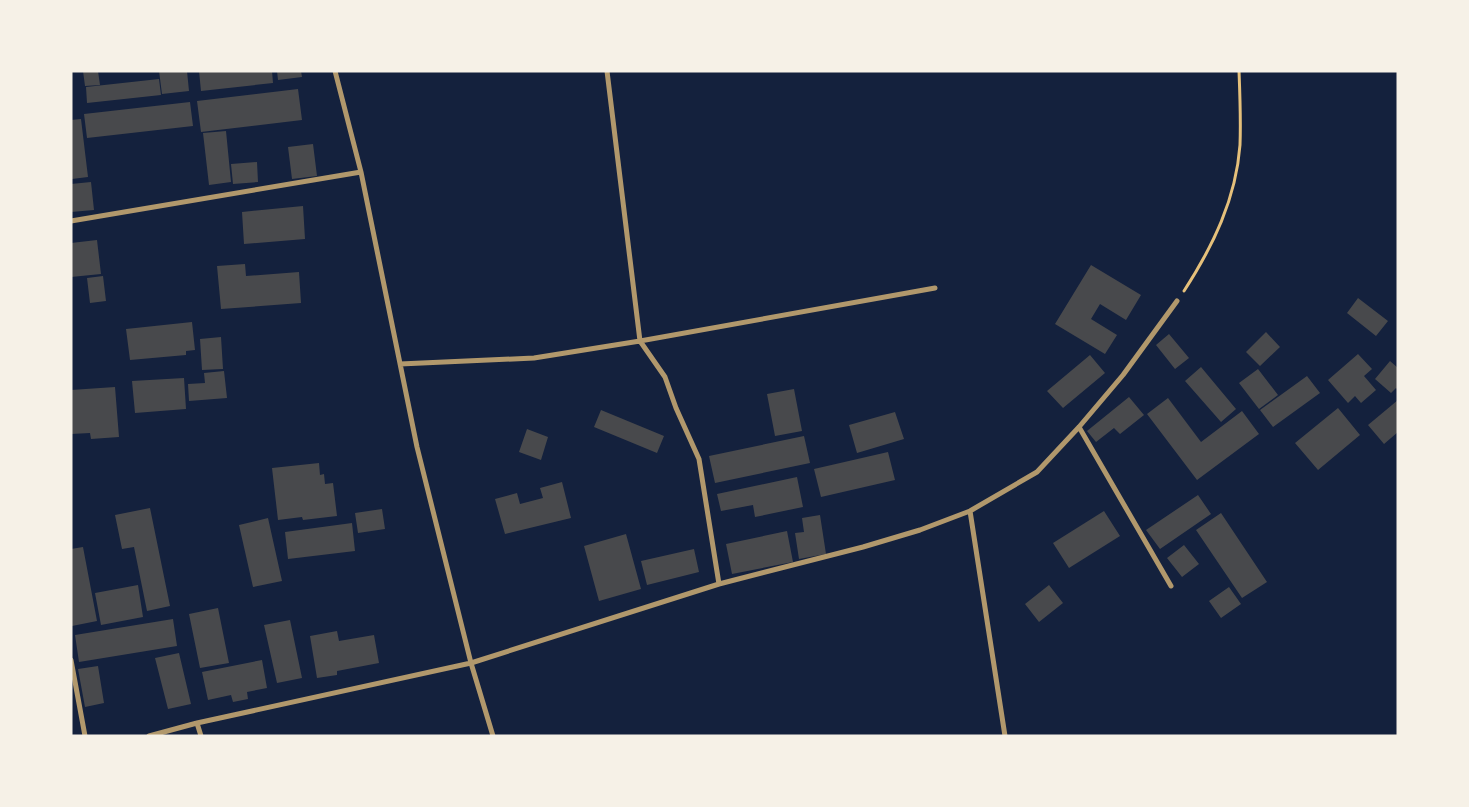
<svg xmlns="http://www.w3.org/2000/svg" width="1469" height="807" font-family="'Sofia Sans Condensed',sans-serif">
  <rect width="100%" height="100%" fill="#14213d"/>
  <path fill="#48494c" d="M83,71H98L100,85L85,86Z
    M159,71H187L189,91L162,94Z
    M199,71H272L273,83L201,91Z
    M277,71H301L302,77L278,80Z
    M159,79L161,95L87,103L86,87Z
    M298,89L302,120L201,132L197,101Z
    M190,102L193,126L87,138L84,114Z
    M81,119L88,177L72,179L71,120Z
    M226,131L231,182L209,185L203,133Z
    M313,144L317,176L292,179L288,147Z
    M257,162L258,182L233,184L231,164Z
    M91,182L94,210L71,212V184Z
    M303,206L305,239L244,244L242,212Z
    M97,240L101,274L71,277V243Z
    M245,264L246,276L299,272L301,303L221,309L217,266Z
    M1091,265L1141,295L1126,320L1100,304L1091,319L1117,335L1105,354L1055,324Z
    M103,276L106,301L90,303L87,278Z
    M1358,298L1388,321L1376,336L1347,313Z
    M192,322L195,350L186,351V355L130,360L126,329Z
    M1266,332L1280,347L1260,366L1246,352Z
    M1169,334L1189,358L1175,369L1156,345Z
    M221,337L223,369L202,370L200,339Z
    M1358,354L1372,369L1364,376L1376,390L1361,403L1355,396L1348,403L1328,380Z
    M1090,355L1105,373L1063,408L1047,391Z
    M1390,361L1398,368V390L1396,388L1391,393L1375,379Z
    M1201,367L1236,409L1221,422L1185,381Z
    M1258,369L1278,395L1259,409L1239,383Z
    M224,371L227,398L189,401L188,384L205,383L204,373Z
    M1307,376L1320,393L1273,427L1260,410Z
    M184,378L186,409L135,413L132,381Z
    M115,387L119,437L91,439L90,433L71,434V390Z
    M794,389L802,431L775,436L767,394Z
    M1129,397L1144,415L1120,434L1114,428L1096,442L1087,431Z
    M1168,398L1201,442L1242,411L1259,434L1197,480L1147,414Z
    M1398,400V432L1384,444L1368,425Z
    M1338,408L1360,435L1318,470L1295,443Z
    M601,410L664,436L657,453L594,427Z
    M895,412L904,439L857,453L849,425Z
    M527,429L548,437L541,460L519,452Z
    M804,436L810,463L715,483L709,456Z
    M888,452L895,480L821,497L814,469Z
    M319,463L320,475L324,474L325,484L333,483L337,516L303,520L302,517L278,520L272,468Z
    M797,477L803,507L755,517L753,505L721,511L717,494Z
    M562,482L571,518L505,534L495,499L517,493L520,504L543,498L540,488Z
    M1198,495L1211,514L1160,549L1146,530Z
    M150,508L170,606L147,611L134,547L122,549L115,515Z
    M382,509L385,529L358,533L355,513Z
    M1104,511L1120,536L1069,568L1053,543Z
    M1221,513L1267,582L1242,598L1196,530Z
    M820,515L826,554L799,559L795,533L804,532L802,518Z
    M268,518L282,581L253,587L239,525Z
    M352,523L355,551L288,559L285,532Z
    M787,531L793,562L732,574L726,544Z
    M626,534L641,589L599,601L584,546Z
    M1184,545L1199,564L1182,577L1167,558Z
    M83,547L97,621L72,626L71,549Z
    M694,549L699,572L647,585L641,561Z
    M138,585L143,617L101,625L95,593Z
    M1049,585L1063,603L1039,622L1025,604Z
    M1229,587L1241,604L1221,618L1209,601Z
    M218,608L229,663L200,668L189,614Z
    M173,619L177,646L79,662L75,635Z
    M290,620L302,678L277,683L264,625Z
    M337,631L339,641L374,635L379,663L337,671V675L317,678L310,636Z
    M179,653L191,704L168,709L155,658Z
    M262,660L267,688L247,692L248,699L233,702L231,695L208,700L202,672Z
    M98,666L104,703L85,707L78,669Z"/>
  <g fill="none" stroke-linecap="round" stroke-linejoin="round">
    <path stroke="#e5c07b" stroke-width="3" d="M1184,291C1213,246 1236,199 1240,145C1241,120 1240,96 1239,71"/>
    <path stroke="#b1986c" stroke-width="5" d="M335,71L361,172L417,447L471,663L493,736
      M607,71L640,341L665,377L676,408L699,459L719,584
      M71,221L361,172
      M400,364L534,358L640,341L935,288
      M1079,427L1171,586
      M970,511L1005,736
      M71,660L85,736
      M197,723L201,736
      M149,736L197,723L471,663L719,584L863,547L920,530L970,511L1037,472L1079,427L1123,375L1177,301"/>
  </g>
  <rect width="1469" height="807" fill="none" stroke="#f6f1e7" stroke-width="145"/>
</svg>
